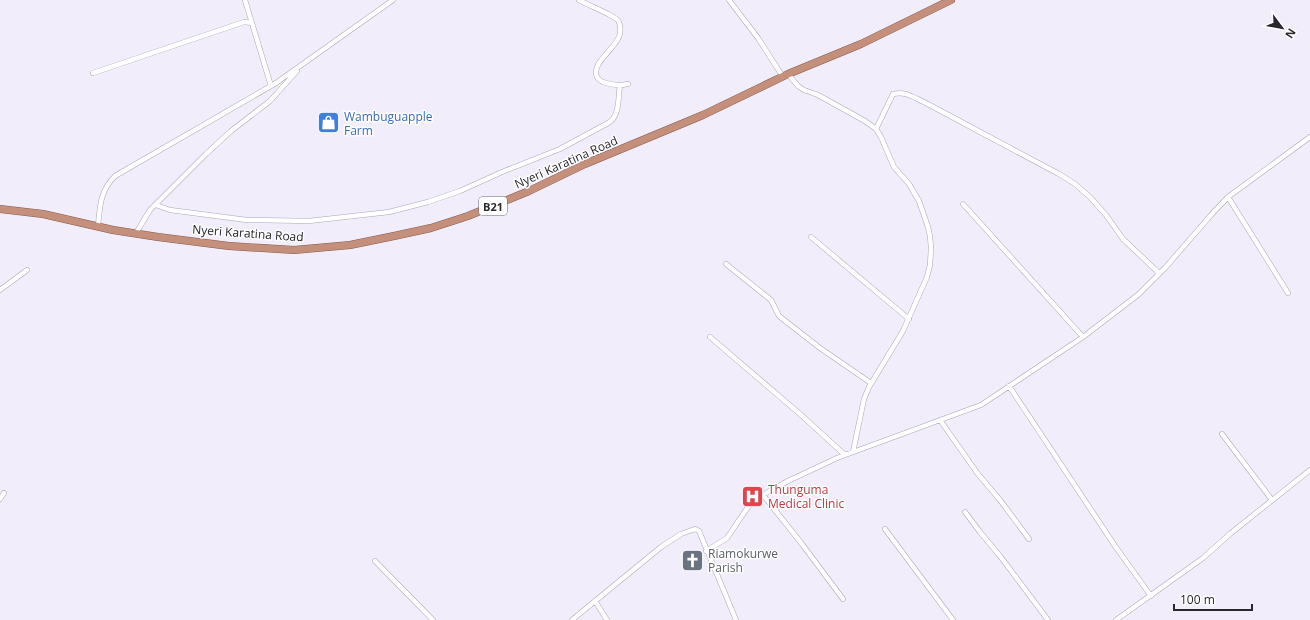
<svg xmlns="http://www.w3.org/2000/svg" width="1310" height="620" font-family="'Open Sans',sans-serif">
  <rect width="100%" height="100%" fill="#f1edfb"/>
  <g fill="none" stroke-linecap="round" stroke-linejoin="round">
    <defs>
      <path id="minor" d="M245,0L271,86
        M579,0C587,5 617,16 619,22C626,41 605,51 598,65C588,85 617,86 628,84
        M729,0L758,38L783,77
        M93,73L235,25L244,22L252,23
        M788,74L798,86L804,90L818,95L865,121L876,129L881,137L894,167L909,184L919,201L928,227L930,236L931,248L930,265L927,277L903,331L869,387L864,399L853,452
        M876,129L893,94C905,91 913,97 924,102L1059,174L1075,184L1090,197L1106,215L1123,239L1159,273
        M1228,197L1288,293
        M963,204L1083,337
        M156,205L170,210L247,220L309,221L389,212L428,202L460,191L502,172L560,149L608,123C620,117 618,97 620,85
        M98,226C100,206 100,191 115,176L276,83L393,0
        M136,233L150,210L206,154L231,131L270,101L297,71
        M811,237L909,319
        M726,264L771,300L779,316L820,348L871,383
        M0,290L27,270
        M710,337L800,414L845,455
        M1009,386L1115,546L1151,596
        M940,420L978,474L1000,500L1029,539
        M1222,434L1272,500
        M763,495L802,544L843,599
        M0,499L4,493
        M965,512L980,532L1000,556L1048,620
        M885,529L953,620
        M706,551L727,538L748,507L759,497L788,481L837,458L981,405L1083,337L1139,294L1165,268L1211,215L1228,197L1310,137
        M375,561L433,620
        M595,601L607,620
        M572,620L661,547L681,534L695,529L699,531L736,620
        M1116,620L1203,558L1231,533L1310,470"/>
      <path id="trunk" d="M0,209L43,214L113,230L158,237L229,246L294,250L350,245L394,236L431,228L468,216L529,191L585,164L703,115L788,74L861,44L951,0"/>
    </defs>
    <use href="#minor" stroke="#aaa6b3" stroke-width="5.5"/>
    <use href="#trunk" stroke="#855a4b" stroke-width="8"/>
    <use href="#minor" stroke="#fff" stroke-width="4.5"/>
    <use href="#trunk" stroke="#c4907c" stroke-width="7"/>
  </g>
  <defs>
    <symbol id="shop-square" viewBox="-11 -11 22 22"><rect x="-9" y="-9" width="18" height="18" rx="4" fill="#3f7fe0" stroke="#fff"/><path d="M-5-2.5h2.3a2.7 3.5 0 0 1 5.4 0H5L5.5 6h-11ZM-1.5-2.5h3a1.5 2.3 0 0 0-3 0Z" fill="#fff"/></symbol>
    <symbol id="hospital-square" viewBox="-11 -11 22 22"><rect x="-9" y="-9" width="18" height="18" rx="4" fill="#e0444e" stroke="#fff"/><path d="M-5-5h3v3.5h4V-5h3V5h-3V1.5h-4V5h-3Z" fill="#fff"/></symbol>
    <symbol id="church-square" viewBox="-11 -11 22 22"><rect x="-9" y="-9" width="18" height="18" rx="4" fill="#6b7280" stroke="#fff"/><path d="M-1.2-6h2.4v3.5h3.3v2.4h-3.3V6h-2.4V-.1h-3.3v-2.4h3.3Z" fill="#fff"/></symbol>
  </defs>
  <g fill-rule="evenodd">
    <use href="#shop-square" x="316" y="110" width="25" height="25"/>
    <use href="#hospital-square" x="740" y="484" width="25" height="25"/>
    <use href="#church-square" x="680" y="548" width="25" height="25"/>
  </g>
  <g text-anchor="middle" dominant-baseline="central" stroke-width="3" stroke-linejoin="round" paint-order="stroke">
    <rect fill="#fff" stroke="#69686b" stroke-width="1" x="479" y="197" width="28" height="18" rx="3"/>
    <g font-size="11" font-weight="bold" fill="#29272c">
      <text x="493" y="206">B21</text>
    </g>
    <g font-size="12" fill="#366cbe" stroke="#fff" text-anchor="start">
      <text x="344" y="116">Wambuguapple<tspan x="344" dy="14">Farm</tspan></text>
    </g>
    <g font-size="12" fill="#29272c" stroke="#fff">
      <text transform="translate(566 162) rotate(-24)">Nyeri Karatina Road</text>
      <text transform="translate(248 233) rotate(4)">Nyeri Karatina Road</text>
    </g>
    <g font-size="12" fill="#be3a42" stroke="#fff" text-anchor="start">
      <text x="768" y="489">Thunguma<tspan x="768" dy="14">Medical Clinic</tspan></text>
    </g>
    <g font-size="12" fill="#5b616d" stroke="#fff" text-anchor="start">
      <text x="708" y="553">Riamokurwe<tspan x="708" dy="14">Parish</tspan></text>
    </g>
  </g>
  <g transform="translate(1282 28) rotate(122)" stroke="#ffffff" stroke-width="3" paint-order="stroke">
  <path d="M0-3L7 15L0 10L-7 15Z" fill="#29272c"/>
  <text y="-6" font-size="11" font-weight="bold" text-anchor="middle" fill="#29272c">N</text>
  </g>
  <path d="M1174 604v6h78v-6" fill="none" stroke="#29272c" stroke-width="2"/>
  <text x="1180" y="604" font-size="12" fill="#29272c" stroke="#ffffff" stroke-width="3" paint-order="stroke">100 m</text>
</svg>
